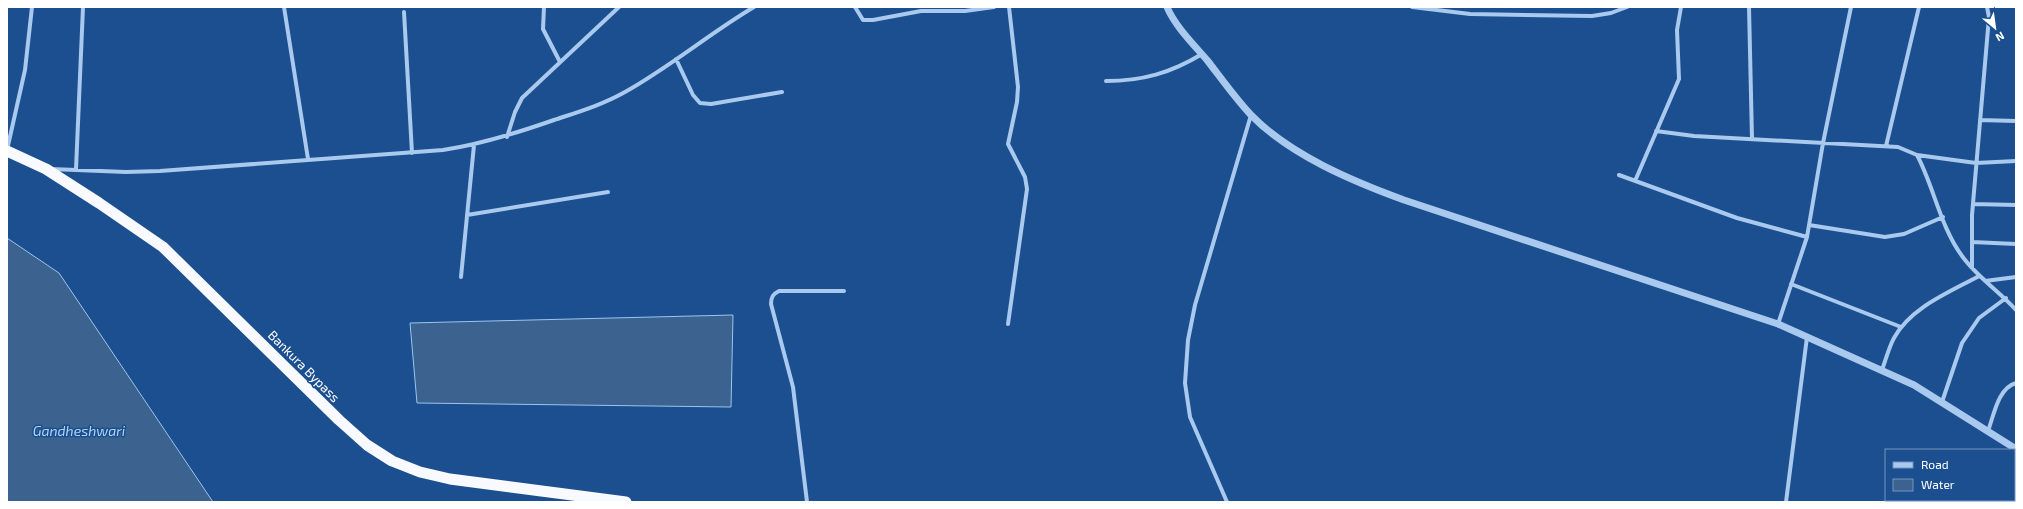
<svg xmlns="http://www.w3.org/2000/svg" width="2023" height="509" font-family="'Exo 2',sans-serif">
  <rect width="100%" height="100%" fill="#1b4f8f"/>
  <path fill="#3c6290" stroke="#9cc4f0" d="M7,238L59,273L213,502H7Z
    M733,315L731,407L417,403L410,323Z"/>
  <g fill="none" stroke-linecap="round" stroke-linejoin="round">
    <path stroke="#a9c9ee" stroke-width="4" d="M284,7L308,159
      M544,7L543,29L560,62
      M855,7L863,20H873L921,11H965L994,7
      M1412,7L1470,14L1592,16L1611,13L1627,7
      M1749,7L1752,139
      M404,12L412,153
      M676,59L693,95L700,103L711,104L782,92
      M1106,81C1142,81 1171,73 1202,54
      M1980,120L2016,121
      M1656,131L1694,136L1898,147L1917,155C1934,187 1940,226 1962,256C1977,277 1999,291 2016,310
      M507,137L515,112L522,98L619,7
      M1886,146L1919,7
      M7,150L25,70L32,7
      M1917,155L1976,163L2016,161
      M51,169L126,172L160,171L443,150C482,144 517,133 554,120C578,112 602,105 625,92C670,67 710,33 754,7
      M76,169L83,7
      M1619,175L1737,218L1807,237
      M1635,181L1679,79L1677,30L1681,7
      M1973,204L2016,205
      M467,215L608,192
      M1809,225L1885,237L1904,234L1943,217
      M1972,242L2016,244
      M1972,268V215L1989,17L1987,7
      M461,277L474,145
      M1985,281L2016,277
      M1791,284L1901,327
      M1008,324L1027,189L1025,177L1008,144L1017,102L1018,87L1009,7
      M1778,324L1807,237L1823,143L1851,7
      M1882,370C1886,359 1889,347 1894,338C1911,307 1950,292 1979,276
      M1942,402L1962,343L1979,318L2006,298
      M1988,431C1994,415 1998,388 2016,383
      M807,502L793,387L771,304C771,297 773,294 779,291H844
      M1227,502L1190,417L1185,383L1188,340L1195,305L1251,115
      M1786,502L1807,337"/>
    <path stroke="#a9c9ee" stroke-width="7" d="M1167,7C1175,26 1193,44 1207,60C1221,78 1235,98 1251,115C1290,155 1352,181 1404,200L1778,324L1914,385L2016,449"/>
    <path stroke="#f8faff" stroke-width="11" d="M7,151L46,169L99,203L163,247L339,420L367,445L392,461L420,472L450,479L626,502"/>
  </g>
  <g text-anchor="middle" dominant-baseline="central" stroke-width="3" stroke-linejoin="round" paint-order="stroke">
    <g font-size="13" fill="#fff" stroke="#1b4f8f">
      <text transform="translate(304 366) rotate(45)">Bankura Bypass</text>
    </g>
    <g font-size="14" font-style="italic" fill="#b5d3f5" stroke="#1b4f8f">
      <text x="79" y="430">Gandheshwari</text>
    </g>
  </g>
  <rect width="2023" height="509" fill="none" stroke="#ffffff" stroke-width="16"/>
  <rect x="1885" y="449" width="130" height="52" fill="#1b4f8f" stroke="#7695bc"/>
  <rect x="1893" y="462" width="20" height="6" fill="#a9c9ee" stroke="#7695bc"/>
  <text x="1921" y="469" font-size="12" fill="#ffffff">Road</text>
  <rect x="1893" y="479" width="20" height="12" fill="#3c6290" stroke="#7695bc"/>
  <text x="1921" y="489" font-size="12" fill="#ffffff">Water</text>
  <g transform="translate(1995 28) rotate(151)" stroke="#1b4f8f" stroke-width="3" paint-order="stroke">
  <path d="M0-3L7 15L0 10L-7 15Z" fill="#ffffff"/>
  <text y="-6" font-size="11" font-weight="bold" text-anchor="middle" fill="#ffffff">N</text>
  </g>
</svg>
